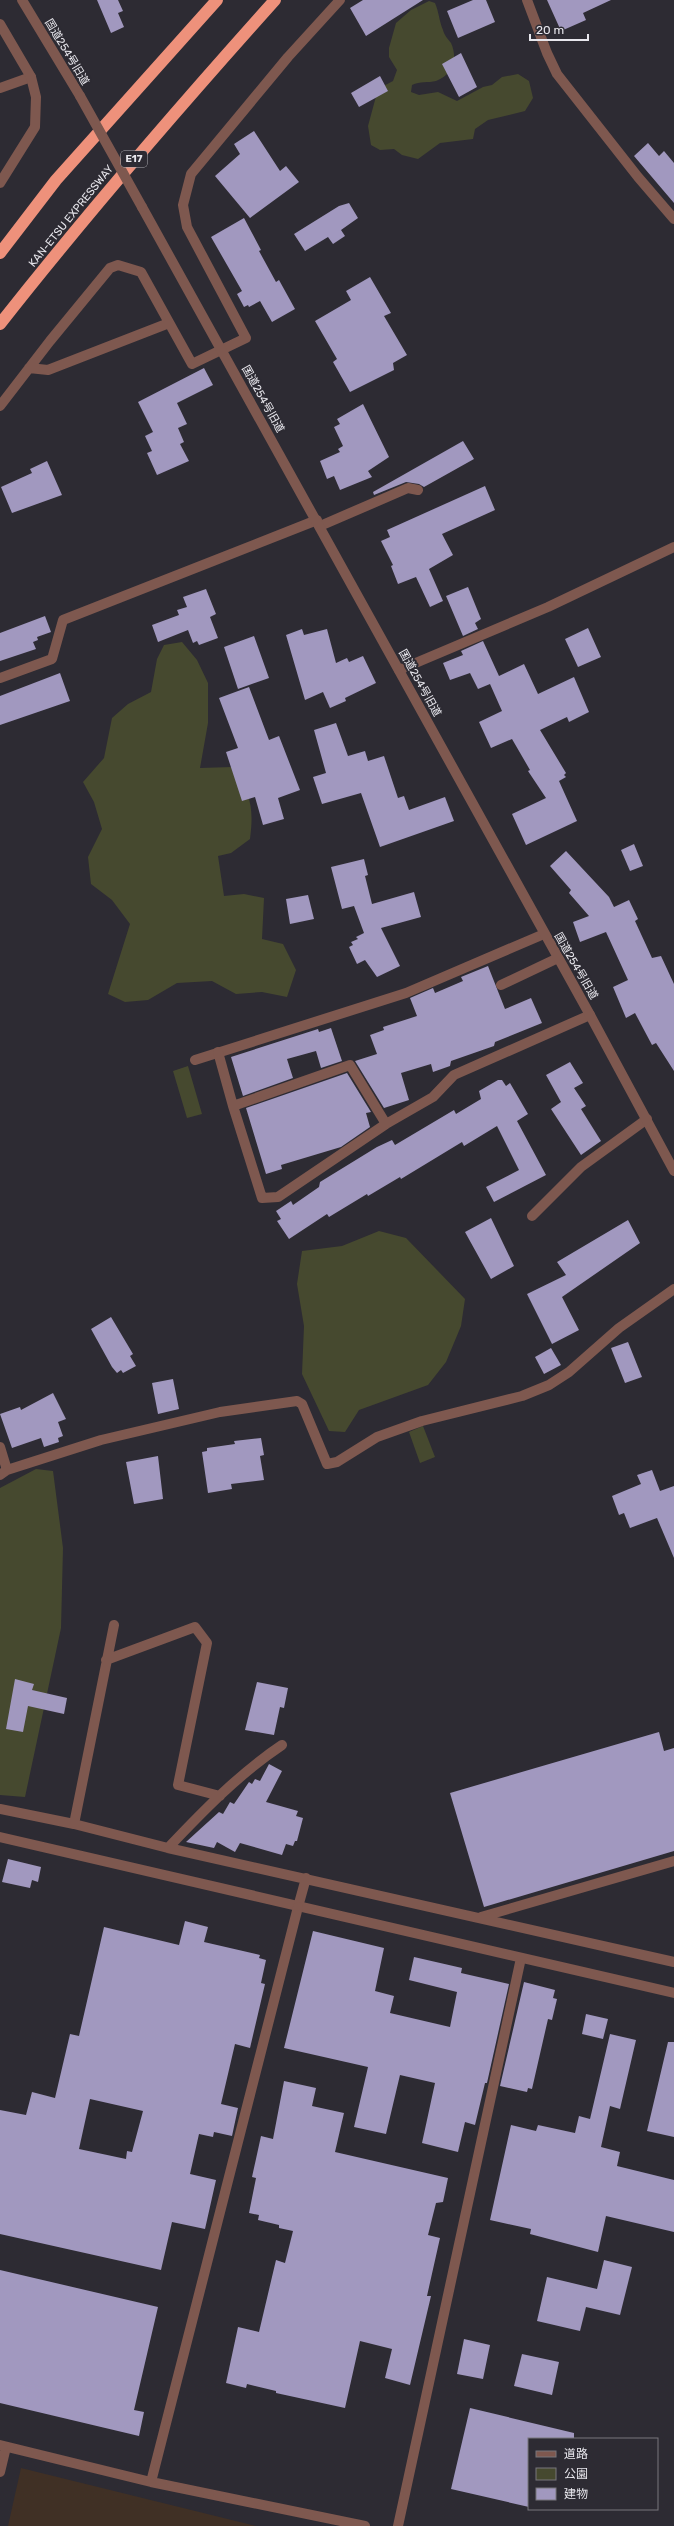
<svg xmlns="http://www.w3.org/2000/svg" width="674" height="2526" font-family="Rubik,'Noto Sans JP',sans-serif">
  <rect width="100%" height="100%" fill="#2d2b33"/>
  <path fill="#403025" d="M21,2468L256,2526H8Z"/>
  <path fill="#46492f" d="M429,1L435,3C439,12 439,21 443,30C444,35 448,39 451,43C458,58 453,75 436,81C428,83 420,81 412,85L411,92L419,95L438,92L457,101L483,87L492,85L502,77L518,74L529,81L533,98L525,111L488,120L475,129L473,139L440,143L418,159L402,155L394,149L380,150L371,145L368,126L378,89L393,81L397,70L389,57V48L396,23L411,10Z
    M182,642L197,660L208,683V723L200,768L232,767C251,793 254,808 250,839L231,853L218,856L224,896L244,894L264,898L262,939L283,944L296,970L287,997L262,992L236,994L212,981L177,983L148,1000L125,1002L108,994L130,924L112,900L91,884L88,857L102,829L94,802L83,782L104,758L112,718L128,704L151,692L157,659L164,645Z
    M188,1066L202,1114L187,1118L173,1071Z
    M379,1231L406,1238L465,1299L461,1326L446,1362L428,1385L359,1410L345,1432L329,1431L302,1374L304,1326L297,1284L302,1251L342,1246Z
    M423,1426L435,1457L420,1463L409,1432Z
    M36,1469L53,1471L63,1548L61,1628L25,1797L0,1795V1488Z"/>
  <path fill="#a198bf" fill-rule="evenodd" d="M97,0H118L123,11L118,13L124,27L111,33Z
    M363,0H423L366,36L350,8Z
    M473,0H486L495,22L458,38L447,11Z
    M547,0H611L583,13L586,20L561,31Z
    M461,53L477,87L459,97L442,64Z
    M380,76L388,91L359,107L351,93Z
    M254,131L280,171L286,166L299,182L250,218L215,176L240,154L234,144Z
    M648,143L659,156L664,151L674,163V203L634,156Z
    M349,203L358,218L341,230L345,236L333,244L328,237L305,251L294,234L339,206Z
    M244,218L261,250L259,251L276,282L279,280L295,309L272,322L260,301L249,307L248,305L244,307L237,294L242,291L211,237Z
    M370,277L391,313L384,316L407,355L393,363L394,370L350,392L333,362L337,359L315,321L351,300L346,291Z
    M204,368L213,385L177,403L187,424L178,428L184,442L180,444L189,461L157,475L147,453L152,451L145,436L153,432L138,402Z
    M363,404L389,457L368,471L372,477L340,490L334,476L327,479L320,461L340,452L338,449L343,446L334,427L340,424L337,419Z
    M463,441L474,459L424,487L419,484L406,482L374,495L373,492Z
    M47,461L62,495L12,513L1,487L32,473L30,469Z
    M485,486L495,510L442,534L453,555L429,569L443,601L430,607L416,577L398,584L391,566L393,565L381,541L390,537L387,530Z
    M468,587L481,619L475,623L478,629L463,636L446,596Z
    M206,589L216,614L210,617L218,638L199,645L197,641L193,643L188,630L158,642L152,625L179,615L177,610L187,607L183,597Z
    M45,616L51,632L37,637L38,640L33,642L36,649L0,661V633Z
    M588,628L601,657L578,667L565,639Z
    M302,629L304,635L327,629L336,663L347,658L349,662L363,656L376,683L345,698L346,701L330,708L323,692L305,700L286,635Z
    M254,636L269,678L238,689L224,647Z
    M483,641L499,676L524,664L538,694L574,677L589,712L569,722L567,717L540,730L566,773L564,775L566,777L559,781L577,821L526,845L512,814L546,798L528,771L530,770L512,739L491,748L479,722L502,711L490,684L478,689L470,673L450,680L443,663L463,655L461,651Z
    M60,673L70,701L0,725V696Z
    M249,687L269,740L279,736L300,790L278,798L284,819L263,825L255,797L242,801L226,752L238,748L219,698Z
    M336,723L348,756L365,751L368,761L384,756L398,798L404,796L409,810L445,797L454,821L380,847L361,793L322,804L313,777L326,773L314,730Z
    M634,844L643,866L630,871L621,850Z
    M566,851L609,897L614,907L629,900L638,919L635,921L652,958L661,956L674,984V1071L656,1043L652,1045L635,1013L626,1018L613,987L628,980L606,932L580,942L573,922L589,916L569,893L571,890L550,866Z
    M364,859L368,875L365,876L372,904L414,892L421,917L381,928L400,966L377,977L365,960L357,964L349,947L353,945L351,942L358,939L356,937L364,933L354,906L342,909L331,867Z
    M308,895L314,919L290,924L286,899Z
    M488,966L505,1009L531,998L542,1023L495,1042L494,1046L451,1061L450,1066L433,1072L431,1064L401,1073L409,1100L384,1108L355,1061L377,1054L370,1035L384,1030L383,1027L417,1016L410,998L433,988L435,993L463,981L461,977Z
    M331,1028L342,1061L321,1068L316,1051L287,1059L293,1078L243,1096L231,1057L318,1029L319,1032Z
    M570,1062L583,1083L574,1088L586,1106L581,1109L601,1141L581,1155L551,1109L561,1102L546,1075Z
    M347,1073L371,1112L366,1113L370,1127L341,1147L281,1165L282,1169L266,1174L246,1108Z
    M498,1080H502L506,1086L510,1083L528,1114L517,1121L546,1175L494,1202L486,1187L519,1170L497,1126L464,1146L462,1142L401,1179L400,1177L368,1196L367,1194L329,1217L327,1214L289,1239L277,1221L281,1219L276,1211L291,1201L293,1205L319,1187L320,1182L377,1147L392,1140L395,1145L454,1110L456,1114L481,1099L479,1091Z
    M491,1218L514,1266L491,1279L465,1232Z
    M628,1220L640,1243L562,1297L579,1330L552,1344L527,1294L566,1275L557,1262Z
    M111,1317L133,1354L130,1356L136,1366L123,1373L121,1370L117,1373L112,1367L91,1329Z
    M628,1342L642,1377L625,1383L611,1348Z
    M551,1348L561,1365L544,1374L535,1357Z
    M173,1379L179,1409L158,1414L152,1383Z
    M53,1393L66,1419L58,1422L63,1436L58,1438L59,1442L44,1447L41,1438L12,1448L0,1414L20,1407L21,1410Z
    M261,1438L264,1455L260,1456L264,1480L231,1484L232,1489L208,1493L202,1452L207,1451V1448L235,1444L234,1441Z
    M158,1456L163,1499L134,1504L126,1462Z
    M652,1470L660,1491L674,1486V1558L657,1518L630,1528L624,1513L619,1515L612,1496L641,1484L637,1475Z
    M15,1679L34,1684L32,1690L67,1698L64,1714L28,1706L23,1732L6,1729Z
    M257,1682L288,1688L284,1708L280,1707L274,1735L245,1730Z
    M659,1732L664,1751L674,1748V1851L484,1907L450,1793Z
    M269,1764L282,1771L266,1802L298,1811L296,1816L303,1818L297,1841H295L293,1846L286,1844L282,1855L240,1843L235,1852L217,1842L214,1848L186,1842L219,1812L223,1814L230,1802L234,1804L249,1782L252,1784L255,1779L260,1781Z
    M8,1859L41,1867L38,1882L32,1880L30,1888L2,1882Z
    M185,1921L208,1927L204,1942L260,1955L259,1958L266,1960L261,1983L265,1984L250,2048L235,2044L221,2104L238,2108L232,2136L214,2132L213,2137L199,2134L190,2174L216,2180L205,2229L172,2222L161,2270L0,2234V2110L26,2115L32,2092L55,2098L70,2034L79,2036L104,1927L179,1945ZM90,2099L143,2111L132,2152L127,2151L126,2159L79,2149Z
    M313,1931L384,1948L375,1991L394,1996L390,2013L450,2027L457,1992L409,1980L414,1957L462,1968L461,1973L509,1984L487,2083H485L475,2125L465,2122L458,2152L422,2143L435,2083L400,2075L386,2134L354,2127L368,2067L284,2048Z
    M524,1982L555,1990L553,1998L557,1999L552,2020L548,2019L532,2089L528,2088L527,2092L500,2086Z
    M586,2014L608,2019L603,2039L582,2034Z
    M610,2034L636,2040L620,2109L610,2106L601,2147L620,2152L617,2166L674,2180V2232L606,2216L598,2252L530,2234L531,2229L490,2220L511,2125L536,2131L538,2125L575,2133L579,2116L590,2119Z
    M668,2042H674V2137L647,2131Z
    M284,2081L316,2088L312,2106L344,2113L335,2152L448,2178L443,2202L436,2203L428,2235L440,2238L427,2296H431L410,2385L385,2378L392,2349L360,2341L345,2408L276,2393V2391L247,2384L246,2388L226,2383L238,2327L259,2332L276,2260L285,2263L293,2231L279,2228V2225L258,2220L259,2215L249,2213L256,2178L252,2177L261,2136L273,2139Z
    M604,2260L632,2267L620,2315L586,2307L580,2331L537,2321L547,2277L597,2289Z
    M0,2270L158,2307L134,2410L144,2412L139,2436L0,2403Z
    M464,2339L490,2345L483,2379L457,2374Z
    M522,2354L559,2362L552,2395L514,2386Z
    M470,2408L574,2433V2439H529V2507L451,2489Z"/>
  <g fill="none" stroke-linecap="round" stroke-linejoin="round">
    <path stroke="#7e584f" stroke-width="10" d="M0,88L31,77
      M320,526L408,488L418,490
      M501,985L558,958
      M195,1060L406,993L544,934
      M532,1216L581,1167L647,1119"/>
    <path stroke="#7e584f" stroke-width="10" d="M527,0L547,53L557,74L638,177L674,219
      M0,24L31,77L36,97L35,127L0,183
      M29,368L48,370L169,323
      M0,406L50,341L110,268L118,265L141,272L192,364L246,338L187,227L183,205L191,174L288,57L340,0
      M399,670L548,607L674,547
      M0,678L52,659L63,620L317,520
      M218,1052L233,1106
      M386,1124L350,1065L233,1106L262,1198L278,1197L386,1124L433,1097L454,1075L590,1015
      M0,1447L7,1470
      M0,1475L7,1470L101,1440L220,1412L297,1401L302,1404L327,1464L337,1462L377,1437L422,1421L522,1396L549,1385L569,1372L619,1328L674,1289
      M106,1660L195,1627L207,1643L178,1785L220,1796
      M0,1809L74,1824L168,1848L674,1962
      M74,1824L114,1625
      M0,1837L674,1993
      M168,1848C203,1811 240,1773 282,1745
      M298,1907L306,1878
      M481,1917L674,1861
      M398,2526L521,1958"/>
    <path stroke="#7e584f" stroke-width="10" d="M22,0L80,96
      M142,207L590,1015L674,1171
      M0,2445L151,2482L365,2526
      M0,2472L6,2447
      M151,2482L298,1907"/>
    <path stroke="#ee917b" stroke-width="12" d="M0,253L56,180L217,0
      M0,324C88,212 180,106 275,0"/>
    <path stroke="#7e584f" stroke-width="10" d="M80,96L142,207"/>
  </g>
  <g text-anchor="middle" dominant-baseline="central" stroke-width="4" stroke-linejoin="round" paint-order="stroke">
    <rect fill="#2d2b33" stroke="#b0afb5" stroke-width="1" x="121" y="151" width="26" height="16" rx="3"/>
    <g font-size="10" font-weight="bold" fill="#e8e7ed">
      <text x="134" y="159">E17</text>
    </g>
    <g font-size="11" fill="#e8e7ed" stroke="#2d2b33">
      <text transform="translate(67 52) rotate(59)">国道254号旧道</text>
      <text transform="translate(71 216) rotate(-51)">KAN-ETSU EXPRESSWAY</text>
      <text transform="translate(263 399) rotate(61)">国道254号旧道</text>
      <text transform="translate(420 683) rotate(61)">国道254号旧道</text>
      <text transform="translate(576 966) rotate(60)">国道254号旧道</text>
    </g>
  </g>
  <rect x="528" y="2438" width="130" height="72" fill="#2d2b33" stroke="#78767d"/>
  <rect x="536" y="2451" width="20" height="6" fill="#7e584f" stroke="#78767d"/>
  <text x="564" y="2458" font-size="12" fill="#e8e7ed">道路</text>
  <rect x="536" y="2468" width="20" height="12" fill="#46492f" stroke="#78767d"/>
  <text x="564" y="2478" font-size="12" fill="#e8e7ed">公園</text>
  <rect x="536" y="2488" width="20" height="12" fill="#a198bf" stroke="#78767d"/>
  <text x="564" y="2498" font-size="12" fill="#e8e7ed">建物</text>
  <path d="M530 34v6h58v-6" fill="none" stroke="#e8e7ed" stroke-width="2"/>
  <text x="536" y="34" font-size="12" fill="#e8e7ed" stroke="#2d2b33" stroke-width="3" paint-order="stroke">20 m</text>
</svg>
